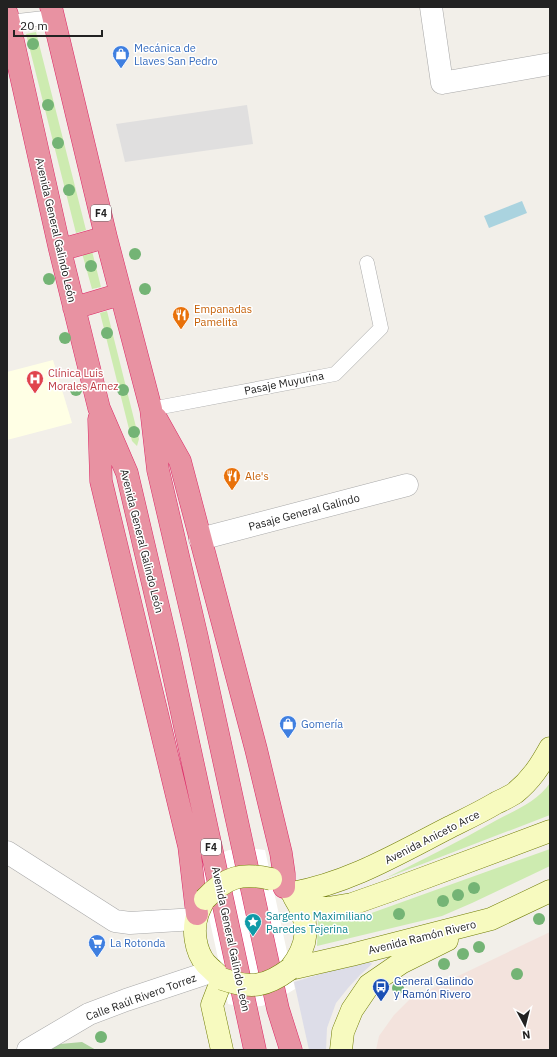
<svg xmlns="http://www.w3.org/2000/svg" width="557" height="1057" font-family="'IBM Plex Sans',sans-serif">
  <rect width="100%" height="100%" fill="#f2efe9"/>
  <path fill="#e0dfdf" d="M247,105L253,144L125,162L116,124Z"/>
  <path fill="#ffffe5" d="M53,360L72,423L7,440V372Z"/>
  <path fill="#f3e3dd" d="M550,932V1050H376L379,1036L394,1015L410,999Z"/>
  <path fill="#cdebb0" d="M36,32L86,230L76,233L26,34Z
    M92,251L101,287L92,289L82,253Z
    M107,311L139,439L137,446L132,441L100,313Z
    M550,783V815L386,878C423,859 460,841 495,821C515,810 537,802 550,783Z
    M550,849V866L472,903L442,916L317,946L318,920L338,922L366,915Z"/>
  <path fill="#add19e" d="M82,1042L96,1050H41L49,1045Z"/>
  <path fill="#dddde8" d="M367,959L372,964L360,975L348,988L336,1003L327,1028L326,1050H309L294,982L354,964Z"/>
  <path fill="#aad3df" d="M522,201L527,213L489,228L484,216Z"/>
  <path fill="#fff" d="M248,848L265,850L295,989L280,998L262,1006L242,1007L228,1004L205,899L198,864L213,856L229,850Z"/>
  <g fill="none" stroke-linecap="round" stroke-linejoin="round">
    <defs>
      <path id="lane" d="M9,22L53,17
        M151,409L335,374L381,328L367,263"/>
      <path id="street" d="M431,7L442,83L550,64
        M200,539L407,485
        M7,852L115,921L130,923L196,919
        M28,1050L89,1014L126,1000L213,971"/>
      <path id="secondary" d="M292,893C349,883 399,853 450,827C466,819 481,812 496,803C502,800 509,797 515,793C531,780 540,766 550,748
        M205,899C202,903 200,908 198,913C192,929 195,951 206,964C211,969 217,974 222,979L212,1005L222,1050
        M301,908H328L352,904L389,891L550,831
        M290,969L351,955L491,919L550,891
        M290,969C309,945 311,923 294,897
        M341,1050L343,1032L352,1010L369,985L401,963L447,940"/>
      <path id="highway" d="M51,7L106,237L151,409L158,470L197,637L278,1009L291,1050
        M7,14L60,250L99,408L127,473L167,644L255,1050
        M60,250L106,237
        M74,308L121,294
        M156,418L180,461L256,749L281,853L284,874V887
        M99,419L101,481L189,846L197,914"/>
    </defs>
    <use href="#lane" stroke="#a9a9a9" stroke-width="15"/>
    <use href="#street" stroke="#a9a9a9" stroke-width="23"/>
    <use href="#secondary" stroke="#707d05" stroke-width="23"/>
    <use href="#highway" stroke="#dc2a67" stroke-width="23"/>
    <use href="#lane" stroke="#fff" stroke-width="14"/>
    <use href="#street" stroke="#fff" stroke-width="22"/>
    <use href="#secondary" stroke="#f7fabf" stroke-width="22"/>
    <use href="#highway" stroke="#e892a2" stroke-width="22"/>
    <defs>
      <path id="secondary-bridge" d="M205,899C226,877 241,872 271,879
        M222,979C251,989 266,987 290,969"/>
    </defs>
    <use href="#secondary-bridge" stroke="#707d05" stroke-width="23" stroke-linecap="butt"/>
    <use href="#secondary-bridge" stroke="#f7fabf" stroke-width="22"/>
  </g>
  <g fill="#74b475">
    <circle cx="33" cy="44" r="6"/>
    <circle cx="48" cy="105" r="6"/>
    <circle cx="58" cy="143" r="6"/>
    <circle cx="69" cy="190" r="6"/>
    <circle cx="135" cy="254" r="6"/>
    <circle cx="91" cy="266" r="6"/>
    <circle cx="49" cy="279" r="6"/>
    <circle cx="145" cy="289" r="6"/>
    <circle cx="107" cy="333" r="6"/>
    <circle cx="65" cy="338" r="6"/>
    <circle cx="76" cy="390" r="6"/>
    <circle cx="123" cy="390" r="6"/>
    <circle cx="134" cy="432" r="6"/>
    <circle cx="474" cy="888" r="6"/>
    <circle cx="458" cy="895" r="6"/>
    <circle cx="443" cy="901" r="6"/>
    <circle cx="399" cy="914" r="6"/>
    <circle cx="539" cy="919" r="6"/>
    <circle cx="479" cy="947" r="6"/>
    <circle cx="463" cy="954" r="6"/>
    <circle cx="444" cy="964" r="6"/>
    <circle cx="517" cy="974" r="6"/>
    <circle cx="398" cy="988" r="6"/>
    <circle cx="101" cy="1037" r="6"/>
  </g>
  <defs>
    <symbol id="shop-pin" viewBox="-11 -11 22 30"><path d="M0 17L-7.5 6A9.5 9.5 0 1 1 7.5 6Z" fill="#3f7fe0" stroke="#fff"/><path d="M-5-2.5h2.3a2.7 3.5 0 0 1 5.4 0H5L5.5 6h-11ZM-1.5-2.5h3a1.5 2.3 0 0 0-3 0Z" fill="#fff"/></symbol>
    <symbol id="restaurant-pin" viewBox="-11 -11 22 30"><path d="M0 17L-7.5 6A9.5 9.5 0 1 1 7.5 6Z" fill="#e8710a" stroke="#fff"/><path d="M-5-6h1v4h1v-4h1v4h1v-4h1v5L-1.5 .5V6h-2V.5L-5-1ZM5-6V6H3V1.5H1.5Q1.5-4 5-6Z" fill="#fff"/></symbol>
    <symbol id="hospital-pin" viewBox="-11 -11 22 30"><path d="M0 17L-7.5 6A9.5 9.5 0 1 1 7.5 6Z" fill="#e0444e" stroke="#fff"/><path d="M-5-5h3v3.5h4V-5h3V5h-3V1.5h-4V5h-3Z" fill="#fff"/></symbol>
    <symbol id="sight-pin" viewBox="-11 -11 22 30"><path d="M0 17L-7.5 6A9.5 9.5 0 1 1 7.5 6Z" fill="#0f9aa8" stroke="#fff"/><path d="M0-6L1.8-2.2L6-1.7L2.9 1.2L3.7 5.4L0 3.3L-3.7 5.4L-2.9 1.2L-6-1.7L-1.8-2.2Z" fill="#fff"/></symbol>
    <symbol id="supermarket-pin" viewBox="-11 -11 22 30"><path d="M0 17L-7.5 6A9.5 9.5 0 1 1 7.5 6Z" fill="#3f7fe0" stroke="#fff"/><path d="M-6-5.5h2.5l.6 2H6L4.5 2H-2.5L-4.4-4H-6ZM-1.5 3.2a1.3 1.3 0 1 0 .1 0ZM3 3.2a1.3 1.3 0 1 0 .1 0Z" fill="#fff"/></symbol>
    <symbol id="bus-pin" viewBox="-11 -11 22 30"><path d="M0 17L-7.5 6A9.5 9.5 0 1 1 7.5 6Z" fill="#1a4fb4" stroke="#fff"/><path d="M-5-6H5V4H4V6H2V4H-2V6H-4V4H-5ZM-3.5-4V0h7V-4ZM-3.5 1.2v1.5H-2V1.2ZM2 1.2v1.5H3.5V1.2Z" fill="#fff"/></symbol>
  </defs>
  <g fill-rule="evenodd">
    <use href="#shop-pin" x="111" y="44" width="20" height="27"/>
    <use href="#restaurant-pin" x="171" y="305" width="20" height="27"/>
    <use href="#hospital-pin" x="25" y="369" width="20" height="27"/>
    <use href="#restaurant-pin" x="222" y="466" width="20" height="27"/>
    <use href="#shop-pin" x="278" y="714" width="20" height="27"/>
    <use href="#sight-pin" x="243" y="912" width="20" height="27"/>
    <use href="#supermarket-pin" x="87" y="933" width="20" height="27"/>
    <use href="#bus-pin" x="371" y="977" width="20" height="27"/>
  </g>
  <g text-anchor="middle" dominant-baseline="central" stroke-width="3" stroke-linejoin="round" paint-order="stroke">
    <g fill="#fff" stroke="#646464" stroke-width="1">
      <rect x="91" y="205" width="20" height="16" rx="3"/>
      <rect x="201" y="839" width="20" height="16" rx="3"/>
    </g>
    <g font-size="10" font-weight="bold" fill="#222">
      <text x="101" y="213">F4</text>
      <text x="211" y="847">F4</text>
    </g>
    <g font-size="11" fill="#366cbe" stroke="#fff" text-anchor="start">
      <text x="134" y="48">Mecánica de<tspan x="134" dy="13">Llaves San Pedro</tspan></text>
      <text x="301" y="724">Gomería</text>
      <text x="110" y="943">La Rotonda</text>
    </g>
    <g font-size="11" fill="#222" stroke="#fff">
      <text transform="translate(56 230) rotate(77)">Avenida General Galindo León</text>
      <text transform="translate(284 383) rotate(-11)">Pasaje Muyurina</text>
      <text transform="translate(304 512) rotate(-15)">Pasaje General Galindo</text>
      <text transform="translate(142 541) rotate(76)">Avenida General Galindo León</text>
      <text transform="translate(432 837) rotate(-27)">Avenida Aniceto Arce</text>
      <text transform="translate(422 937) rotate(-14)">Avenida Ramón Rivero</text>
      <text transform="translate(231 939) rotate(78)">Avenida General Galindo León</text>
      <text transform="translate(141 997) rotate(-20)">Calle Raúl Rivero Torrez</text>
    </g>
    <g font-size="11" fill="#c56008" stroke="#fff" text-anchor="start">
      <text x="194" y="309">Empanadas<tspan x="194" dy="13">Pamelita</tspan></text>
      <text x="245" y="476">Ale's</text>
    </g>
    <g font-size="11" fill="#be3a42" stroke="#fff" text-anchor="start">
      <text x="48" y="373">Clínica Luis<tspan x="48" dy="13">Morales Arnez</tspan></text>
    </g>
    <g font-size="11" fill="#0d838f" stroke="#fff" text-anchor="start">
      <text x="266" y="916">Sargento Maximiliano<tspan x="266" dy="13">Paredes Tejerina</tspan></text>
    </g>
    <g font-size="11" fill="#164399" stroke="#fff" text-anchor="start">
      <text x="394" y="981">General Galindo<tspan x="394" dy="13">y Ramón Rivero</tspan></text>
    </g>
  </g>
  <rect width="557" height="1057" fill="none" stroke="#222222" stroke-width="16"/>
  <g transform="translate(525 1025) rotate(173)" stroke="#ffffff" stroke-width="3" paint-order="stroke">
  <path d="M0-3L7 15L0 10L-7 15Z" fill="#222222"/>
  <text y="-6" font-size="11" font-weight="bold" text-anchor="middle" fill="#222222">N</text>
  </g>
  <path d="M14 30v6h88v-6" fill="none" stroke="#222222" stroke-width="2"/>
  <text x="20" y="30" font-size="12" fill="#222222" stroke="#ffffff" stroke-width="3" paint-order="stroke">20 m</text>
</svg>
